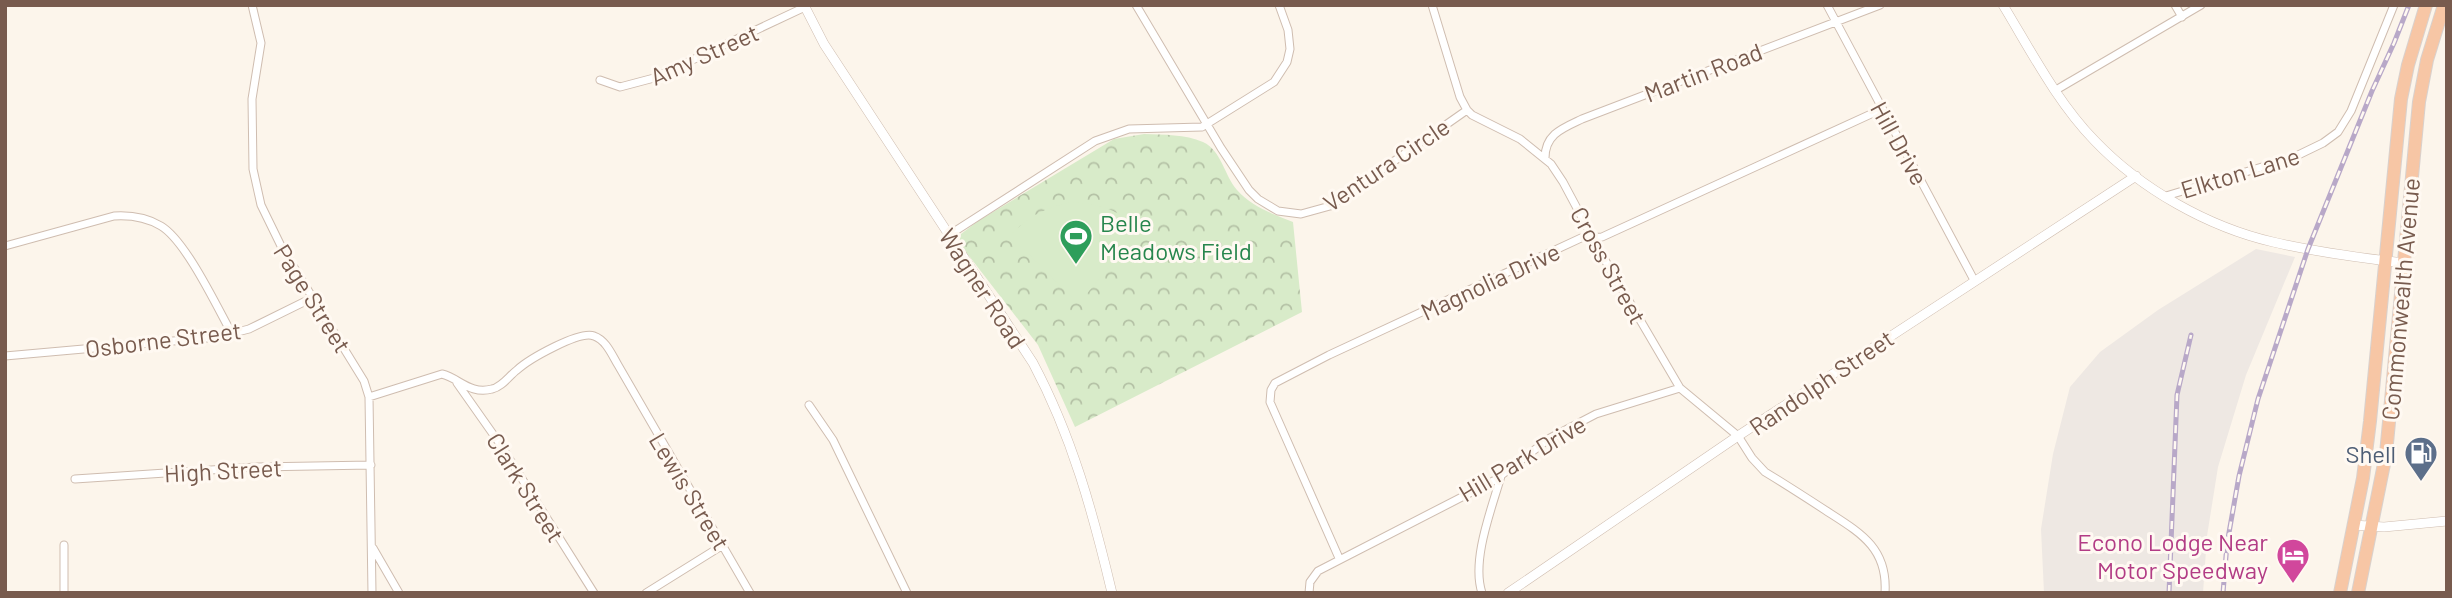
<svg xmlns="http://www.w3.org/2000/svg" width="2452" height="598" font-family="Barlow,sans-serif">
  <defs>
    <pattern id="park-crowns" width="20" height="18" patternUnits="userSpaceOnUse" patternTransform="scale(1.75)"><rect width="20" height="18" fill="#d8ebc9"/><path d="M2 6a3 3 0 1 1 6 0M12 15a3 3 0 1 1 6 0" fill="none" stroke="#b4c1a5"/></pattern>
  </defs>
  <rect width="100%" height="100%" fill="#fcf5eb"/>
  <path fill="#eee8e3" d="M2256,249L2295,257L2246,375L2218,467L2207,536L2203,593H2044L2041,529L2053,454L2070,387L2100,352L2158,310Z"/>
  <path fill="url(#park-crowns)" d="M1144,134C1164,135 1185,134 1203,142C1222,151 1224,175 1237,190C1252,207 1273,214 1293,222L1302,312L1075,427L1038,345L959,243L961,234L978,221L1114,139Z"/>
  <path fill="#d8ebc9" d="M1071,202C1102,204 1117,210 1141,229L1084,297L1075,300L1010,236C1028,216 1045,208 1071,202Z"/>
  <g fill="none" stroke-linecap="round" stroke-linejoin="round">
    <defs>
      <path id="minor" d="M252,5L261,43L252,99L253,169L261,205L282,248L364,381L369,397L372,593
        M1136,5L1221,148L1249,190L1258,199L1278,211L1301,214L1330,206L1467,110L1460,97L1432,5
        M1827,5L1974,280
        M2175,5L2182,17
        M600,80L620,87L654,78L805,7
        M2056,90L2201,5
        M1467,110L1472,115L1520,139L1551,164L1563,182L1602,255L1680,388L1738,436L1752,458L1765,472C1785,484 1805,497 1825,510C1859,532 1888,547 1885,593
        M1545,158C1545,134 1563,128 1582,119L1880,5
        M2166,196L2292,158L2323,143L2338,132L2351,111L2394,5
        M949,235L1095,141L1129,129L1202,127L1274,82L1287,62L1290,49L1288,30L1279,5
        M5,246L114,216C130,215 146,217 161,226C186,241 217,307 232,334
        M5,356L218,337L249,329L314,297
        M457,383L500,444L594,593
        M369,397L442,374C459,378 470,395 492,389C502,387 509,376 517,370C529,359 580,330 594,336C606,340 612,355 618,365L750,593
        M809,405L833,440L907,593
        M75,479L257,467L371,465
        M64,545V593
        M373,548L399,593
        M1339,558L1270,402L1271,390L1275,383L1329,355L1581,238L1602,237L1882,109
        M646,593L723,545
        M1309,593L1310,582L1318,571L1495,480L1550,438L1596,414L1680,388
        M1482,593C1471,560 1492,508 1501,476"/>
      <path id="tertiary" d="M804,5L824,44L1033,363C1072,436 1093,513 1112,593
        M2003,5C2031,51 2057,102 2095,141C2141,189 2208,227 2273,242C2316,252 2361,258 2404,263
        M2353,525L2384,527L2447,521
        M1508,593L1738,436L2136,176"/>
      <path id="trunk" d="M2340,593L2363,478L2370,421L2401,99L2408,65L2426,5
        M2358,593L2386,454L2419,102L2427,60L2444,5"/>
    </defs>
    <use href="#minor" stroke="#cfbdb0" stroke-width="9"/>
    <use href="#tertiary" stroke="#cfbdb0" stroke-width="10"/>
    <use href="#trunk" stroke="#d9d1cd" stroke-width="14"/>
    <use href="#minor" stroke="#fff" stroke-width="7"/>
    <use href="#tertiary" stroke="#fff" stroke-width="9"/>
    <use href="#trunk" stroke="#f7c6a5" stroke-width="12"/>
    <defs>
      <path id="rail" d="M2169,593L2177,395L2191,335
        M2223,593L2227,544L2239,476L2258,399L2308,249L2372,91L2394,43L2409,5"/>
    </defs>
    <use href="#rail" stroke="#b8a8c8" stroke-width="5"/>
    <use href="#rail" stroke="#fff9f2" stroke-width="2.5" stroke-dasharray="8" stroke-linecap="butt"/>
  </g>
  <defs>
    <symbol id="stadium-pin" viewBox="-11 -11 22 30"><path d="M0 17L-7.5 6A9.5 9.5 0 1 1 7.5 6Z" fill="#2e9e5b" stroke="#fff9f2"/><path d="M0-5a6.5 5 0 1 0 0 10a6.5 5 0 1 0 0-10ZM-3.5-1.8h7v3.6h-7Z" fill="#fff"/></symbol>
    <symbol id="fuel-pin" viewBox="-11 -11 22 30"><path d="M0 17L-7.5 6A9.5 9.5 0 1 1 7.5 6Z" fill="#5c6f8a" stroke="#fff9f2"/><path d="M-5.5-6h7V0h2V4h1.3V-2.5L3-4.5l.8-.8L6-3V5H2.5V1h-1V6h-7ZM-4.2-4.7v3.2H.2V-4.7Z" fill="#fff"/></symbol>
    <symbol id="hotel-pin" viewBox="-11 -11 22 30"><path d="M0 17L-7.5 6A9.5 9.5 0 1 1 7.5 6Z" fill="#d1479c" stroke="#fff9f2"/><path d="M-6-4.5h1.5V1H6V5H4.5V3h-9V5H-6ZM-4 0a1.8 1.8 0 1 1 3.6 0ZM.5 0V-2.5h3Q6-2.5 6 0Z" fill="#fff"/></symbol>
  </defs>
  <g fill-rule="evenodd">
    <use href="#stadium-pin" x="1057" y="217" width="38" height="52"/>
    <use href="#fuel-pin" x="2402" y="434" width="38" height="52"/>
    <use href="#hotel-pin" x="2274" y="536" width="38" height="52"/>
  </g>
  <g text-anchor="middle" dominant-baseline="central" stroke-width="6" stroke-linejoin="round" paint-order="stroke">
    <g font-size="24" fill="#785b4e" stroke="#fff9f2">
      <text transform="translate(704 54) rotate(-24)">Amy Street</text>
      <text transform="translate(1703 72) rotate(-21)">Martin Road</text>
      <text transform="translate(1900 143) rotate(61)">Hill Drive</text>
      <text transform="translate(1386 164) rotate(-34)">Ventura Circle</text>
      <text transform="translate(2240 172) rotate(-17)">Elkton Lane</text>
      <text transform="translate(1609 265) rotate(61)">Cross Street</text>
      <text transform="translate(1490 281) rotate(-25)">Magnolia Drive</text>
      <text transform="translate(983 288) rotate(57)">Wagner Road</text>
      <text transform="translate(313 298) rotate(58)">Page Street</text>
      <text transform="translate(2400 299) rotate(-85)">Commonwealth Avenue</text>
      <text transform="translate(163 339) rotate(-7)">Osborne Street</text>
      <text transform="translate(1821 382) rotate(-34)">Randolph Street</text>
      <text transform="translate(1522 458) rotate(-31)">Hill Park Drive</text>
      <text transform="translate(223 470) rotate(-3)">High Street</text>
      <text transform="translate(526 487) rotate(58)">Clark Street</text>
      <text transform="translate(690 491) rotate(59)">Lewis Street</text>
    </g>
    <g font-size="24" fill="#27864d" stroke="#fff9f2" text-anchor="start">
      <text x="1100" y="222">Belle<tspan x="1100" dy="28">Meadows Field</tspan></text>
    </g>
    <g font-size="24" fill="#4e5e75" stroke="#fff9f2" text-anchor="end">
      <text x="2396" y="453">Shell</text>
    </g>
    <g font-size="24" fill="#b23c85" stroke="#fff9f2" text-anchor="end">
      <text x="2268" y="541">Econo Lodge Near<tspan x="2268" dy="28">Motor Speedway</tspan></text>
    </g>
  </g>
  <rect width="2452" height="598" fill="none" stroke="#785b4e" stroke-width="14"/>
</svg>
